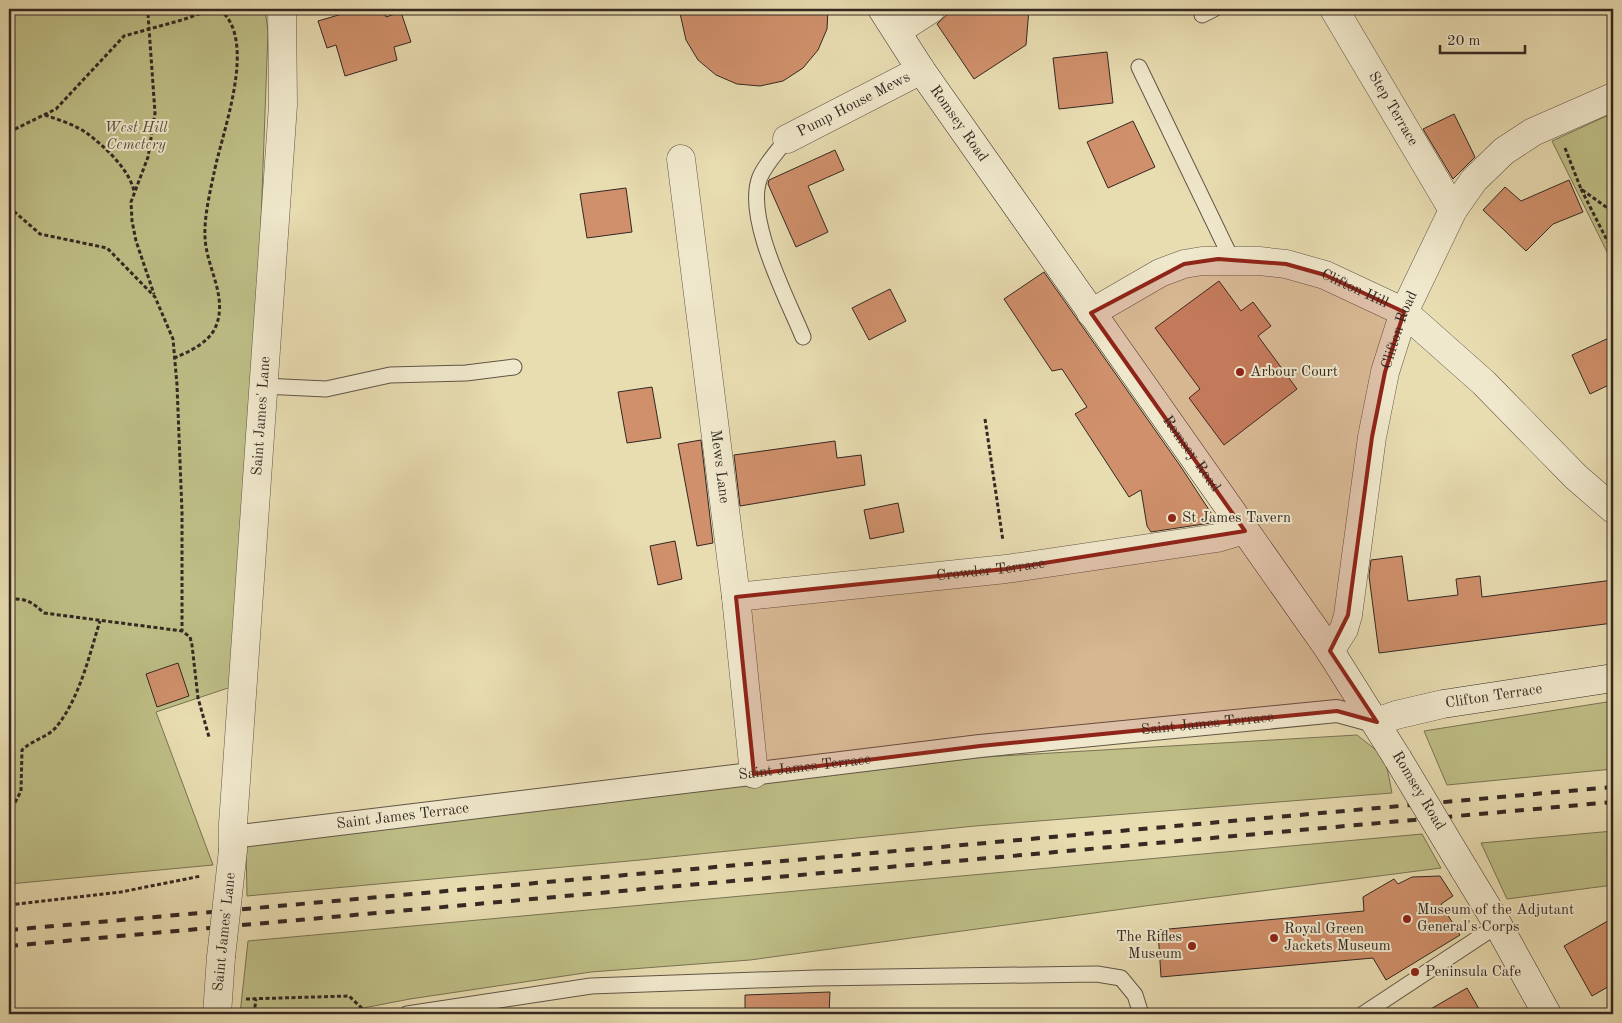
<svg xmlns="http://www.w3.org/2000/svg" width="1622" height="1023" font-family="'Old Standard TT',serif">
  <rect width="100%" height="100%" fill="#e8dcb1"/>
  <filter id="stains"><feTurbulence type="fractalNoise" baseFrequency=".004" numOctaves="4"/><feColorMatrix values="0 0 0 0 .2 0 0 0 0 .09 0 0 0 0 .02 0 0 0 .5 -.17"/></filter>
  <radialGradient id="worn" r=".72"><stop offset=".6" stop-color="#630" stop-opacity="0"/><stop offset="1" stop-color="#630" stop-opacity=".3"/></radialGradient>
  <path fill="#bebe86" stroke="#797354" d="M9,9H265L268,32L258,302L231,687L156,712L213,865L9,884Z
    M1613,113V264L1552,141Z
    M1613,701V769L1447,785L1424,731Z
    M1357,735L1385,757L1392,793L975,826L640,860L247,896L246,845L984,757Z
    M1613,831V885L1507,899L1481,843Z
    M1422,834L1441,868L1145,906L750,960L591,972L410,999L332,1014H240L248,941Z"/>
  <path fill="#cf906b" stroke="#342823" d="M359,9H383L386,17L401,12L411,42L394,47L397,60L345,76L336,45L327,48L318,21Z
    M679,9H828L827,29L818,50L803,68L783,81L760,86L737,84L716,75L698,60L686,40Z
    M953,9H1029L1026,45L974,79L937,24Z
    M1107,52L1113,103L1059,109L1053,58Z
    M1454,114L1475,157L1453,179L1423,129Z
    M1133,121L1155,167L1108,188L1087,142Z
    M835,150L844,170L808,186L828,232L796,247L768,184L769,180Z
    M1569,180L1583,212L1553,224L1526,251L1483,210L1505,187L1521,201Z
    M626,188L632,232L587,238L580,194Z
    M1044,272L1181,467L1217,522L1151,532L1147,526L1141,490L1129,497L1075,414L1087,407L1062,369L1052,371L1004,299Z
    M1219,281L1241,311L1253,302L1271,326L1258,336L1297,389L1224,445L1189,398L1200,389L1155,328Z
    M890,289L906,321L869,340L852,308Z
    M1613,336V383L1590,394L1572,355Z
    M652,387L661,438L627,443L618,392Z
    M701,440L713,543L697,546L678,444Z
    M835,441L837,458L861,455L865,485L740,506L734,455Z
    M898,503L904,532L870,539L864,510Z
    M675,541L682,579L658,585L650,546Z
    M1402,556L1408,601L1458,595L1456,579L1480,576L1482,597L1613,580V623L1379,653L1369,576L1371,560Z
    M178,663L189,696L157,707L146,674Z
    M1440,876L1453,896L1441,904L1460,935L1386,980L1373,958L1161,977L1158,930L1364,911L1363,897L1394,879L1398,884L1412,877Z
    M1613,918V984L1592,996L1564,946Z
    M1467,988L1482,1014H1422Z
    M830,992L829,1014H745V995Z"/>
  <g fill="none" stroke-linecap="round" stroke-linejoin="round">
    <defs>
      <path id="service" d="M1202,15L1214,9
        M1139,67L1232,260
        M787,139C778,151 766,163 760,177C744,217 787,298 803,337
        M263,386L326,389L390,375L466,373L514,367
        M407,1014L591,986L815,978L1097,974L1121,978L1135,995L1141,1014
        M1363,1014L1498,925"/>
      <g id="pedestrian">
        <path id="s1" d="M233,837L980,746L1337,711L1377,722"/>
      </g>
      <g id="minor">
        <path id="s2" d="M1334,9L1453,210"/>
        <path d="M897,31L931,9"/>
        <path id="s3" d="M787,139L921,70"/>
        <path id="s4" d="M681,159L736,597L754,774"/>
        <path id="s5" d="M1091,313L1160,273L1184,264L1202,261H1259L1286,264L1325,275L1404,312L1484,383L1576,477L1613,509"/>
        <path id="s6" d="M736,597L1006,569L1217,538L1244,530"/>
        <path id="s7" d="M1330,651L1344,629L1348,615L1372,437L1385,372L1404,312L1453,210L1474,180L1504,151L1533,132L1613,97"/>
        <path id="s8" d="M233,850V824L283,105L282,9"/>
        <path d="M217,1014L221,957"/>
      </g>
      <g id="secondary">
        <path id="s9" d="M882,9L921,70L1330,651L1398,759"/>
        <path id="s10" d="M1377,722L1396,715L1443,704L1613,678"/>
        <path d="M1464,869L1498,925L1547,1014"/>
      </g>
    </defs>
    <use href="#service" stroke="#615546" stroke-width="17"/>
    <use href="#pedestrian" stroke="#615546" stroke-width="24"/>
    <use href="#minor" stroke="#615546" stroke-width="29"/>
    <use href="#secondary" stroke="#342823" stroke-width="29"/>
    <path stroke="#342823" stroke-width="3" stroke-dasharray="4 2.5" stroke-linecap="butt" d="M148,14L155,113L148,157L131,202L132,221L136,241L154,294
      M45,115C59,120 76,125 88,134C105,147 129,169 134,191
      M9,132L56,109L124,36L182,20L213,9
      M1565,148L1581,189L1613,212
      M1581,189L1613,252
      M9,207L40,234L107,248L155,297L173,339L177,385L182,512V631
      M174,358C189,352 210,342 216,326C228,296 206,267 205,237C204,217 210,192 214,173C222,132 259,39 219,9
      M985,419L1003,541
      M9,599C26,598 32,602 44,613L182,631L190,637L192,645L198,698L209,737
      M9,814L21,791L22,750C32,740 49,737 57,726C80,697 89,656 100,621
      M9,905L121,892L201,876
      M246,999L349,996L368,1014
      M254,1014L256,999"/>
    <use href="#service" stroke="#f0e8cc" stroke-width="15"/>
    <use href="#pedestrian" stroke="#f0e8cc" stroke-width="22"/>
    <use href="#minor" stroke="#f0e8cc" stroke-width="28"/>
    <use href="#secondary" stroke="#f0e8cc" stroke-width="28"/>
    <path stroke="#342823" stroke-width="4" stroke-dasharray="9 9" stroke-linecap="butt" d="M9,930L1613,787
      M9,946L1613,802"/>
    <defs>
      <path id="minor-bridge" d="M221,957L233,850"/>
      <path id="secondary-bridge" d="M1398,759L1464,869"/>
    </defs>
    <use href="#minor-bridge" stroke="#615546" stroke-width="29" stroke-linecap="butt"/>
    <use href="#secondary-bridge" stroke="#342823" stroke-width="29" stroke-linecap="butt"/>
    <use href="#minor-bridge" stroke="#f0e8cc" stroke-width="28"/>
    <use href="#secondary-bridge" stroke="#f0e8cc" stroke-width="28"/>
  </g>
  <path fill="#8f2418" fill-opacity="0.2" stroke="#8f2418" stroke-width="4" stroke-linejoin="round" d="M1218,259L1286,264L1325,275L1404,312L1385,372L1372,437L1348,615L1330,651L1377,722L1337,711L980,746L754,774L736,597L1006,569L1245,531L1091,313L1184,264Z"/>
  <g fill="#8f2418" stroke="#f0e8cc" stroke-width="2">
    <circle cx="1240" cy="372" r="5"/>
    <circle cx="1172" cy="518" r="5"/>
    <circle cx="1407" cy="919" r="5"/>
    <circle cx="1274" cy="938" r="5"/>
    <circle cx="1192" cy="946" r="5"/>
    <circle cx="1415" cy="972" r="5"/>
  </g>
  <g text-anchor="middle" dominant-baseline="central" stroke-width="4" stroke-linejoin="round" paint-order="stroke">
    <g font-size="15" fill="#342823" stroke="#f0e8cc">
      <text stroke="none"><textPath href="#s3" startOffset="75">Pump House Mews</textPath></text>
      <text stroke="none"><textPath href="#s2" startOffset="116">Step Terrace</textPath></text>
      <text stroke="none"><textPath href="#s9" startOffset="138">Romsey Road</textPath></text>
      <text stroke="none"><textPath href="#s5" startOffset="281">Clifton Hill</textPath></text>
      <text stroke="none"><textPath href="#s7" startOffset="331">Clifton Road</textPath></text>
      <text stroke="none"><textPath href="#s8" startOffset="435">Saint James' Lane</textPath></text>
      <text stroke="none"><textPath href="#s9" startOffset="542">Romsey Road</textPath></text>
      <text stroke="none"><textPath href="#s4" startOffset="310">Mews Lane</textPath></text>
      <text stroke="none"><textPath href="#s6" startOffset="256">Crowder Terrace</textPath></text>
      <text stroke="none"><textPath href="#s10" startOffset="120">Clifton Terrace</textPath></text>
      <text stroke="none"><textPath href="#s1" startOffset="981">Saint James Terrace</textPath></text>
      <text stroke="none"><textPath href="#s1" startOffset="576">Saint James Terrace</textPath></text>
      <text transform="translate(1418 791) rotate(59)">Romsey Road</text>
      <text stroke="none"><textPath href="#s1" startOffset="171">Saint James Terrace</textPath></text>
      <text transform="translate(225 932) rotate(-84)">Saint James' Lane</text>
    </g>
    <g font-size="15" font-style="italic" fill="#564e3c" stroke="#f0e8cc">
      <text x="136" y="128">West Hill<tspan x="136" dy="17">Cemetery</tspan></text>
    </g>
    <g font-size="15" fill="#342823" stroke="#f0e8cc" text-anchor="start">
      <text x="1250" y="372">Arbour Court</text>
      <text x="1182" y="518">St James Tavern</text>
      <text x="1417" y="910">Museum of the Adjutant<tspan x="1417" dy="17">General's Corps</tspan></text>
      <text x="1284" y="929">Royal Green<tspan x="1284" dy="17">Jackets Museum</tspan></text>
      <text x="1182" y="937" text-anchor="end">The Rifles<tspan x="1182" dy="17">Museum</tspan></text>
      <text x="1425" y="972">Peninsula Cafe</text>
    </g>
  </g>
  <rect width="1622" height="1023" fill="none" stroke="#e8dcb1" stroke-width="30"/>
  <rect x="10" y="10" width="1602" height="1003" fill="none" stroke="#342823" stroke-width="2.5"/>
  <rect x="15" y="15" width="1592" height="993" fill="none" stroke="#342823"/>
  <path d="M1440 45v8h85v-8" fill="none" stroke="#342823" stroke-width="2.5"/>
  <text x="1447" y="45" font-size="15" fill="#342823" stroke="#f0e8cc" stroke-width="4" paint-order="stroke">20 m</text>
  <rect width="100%" height="100%" filter="url(#stains)"/>
  <rect width="100%" height="100%" fill="url(#worn)"/>
</svg>
